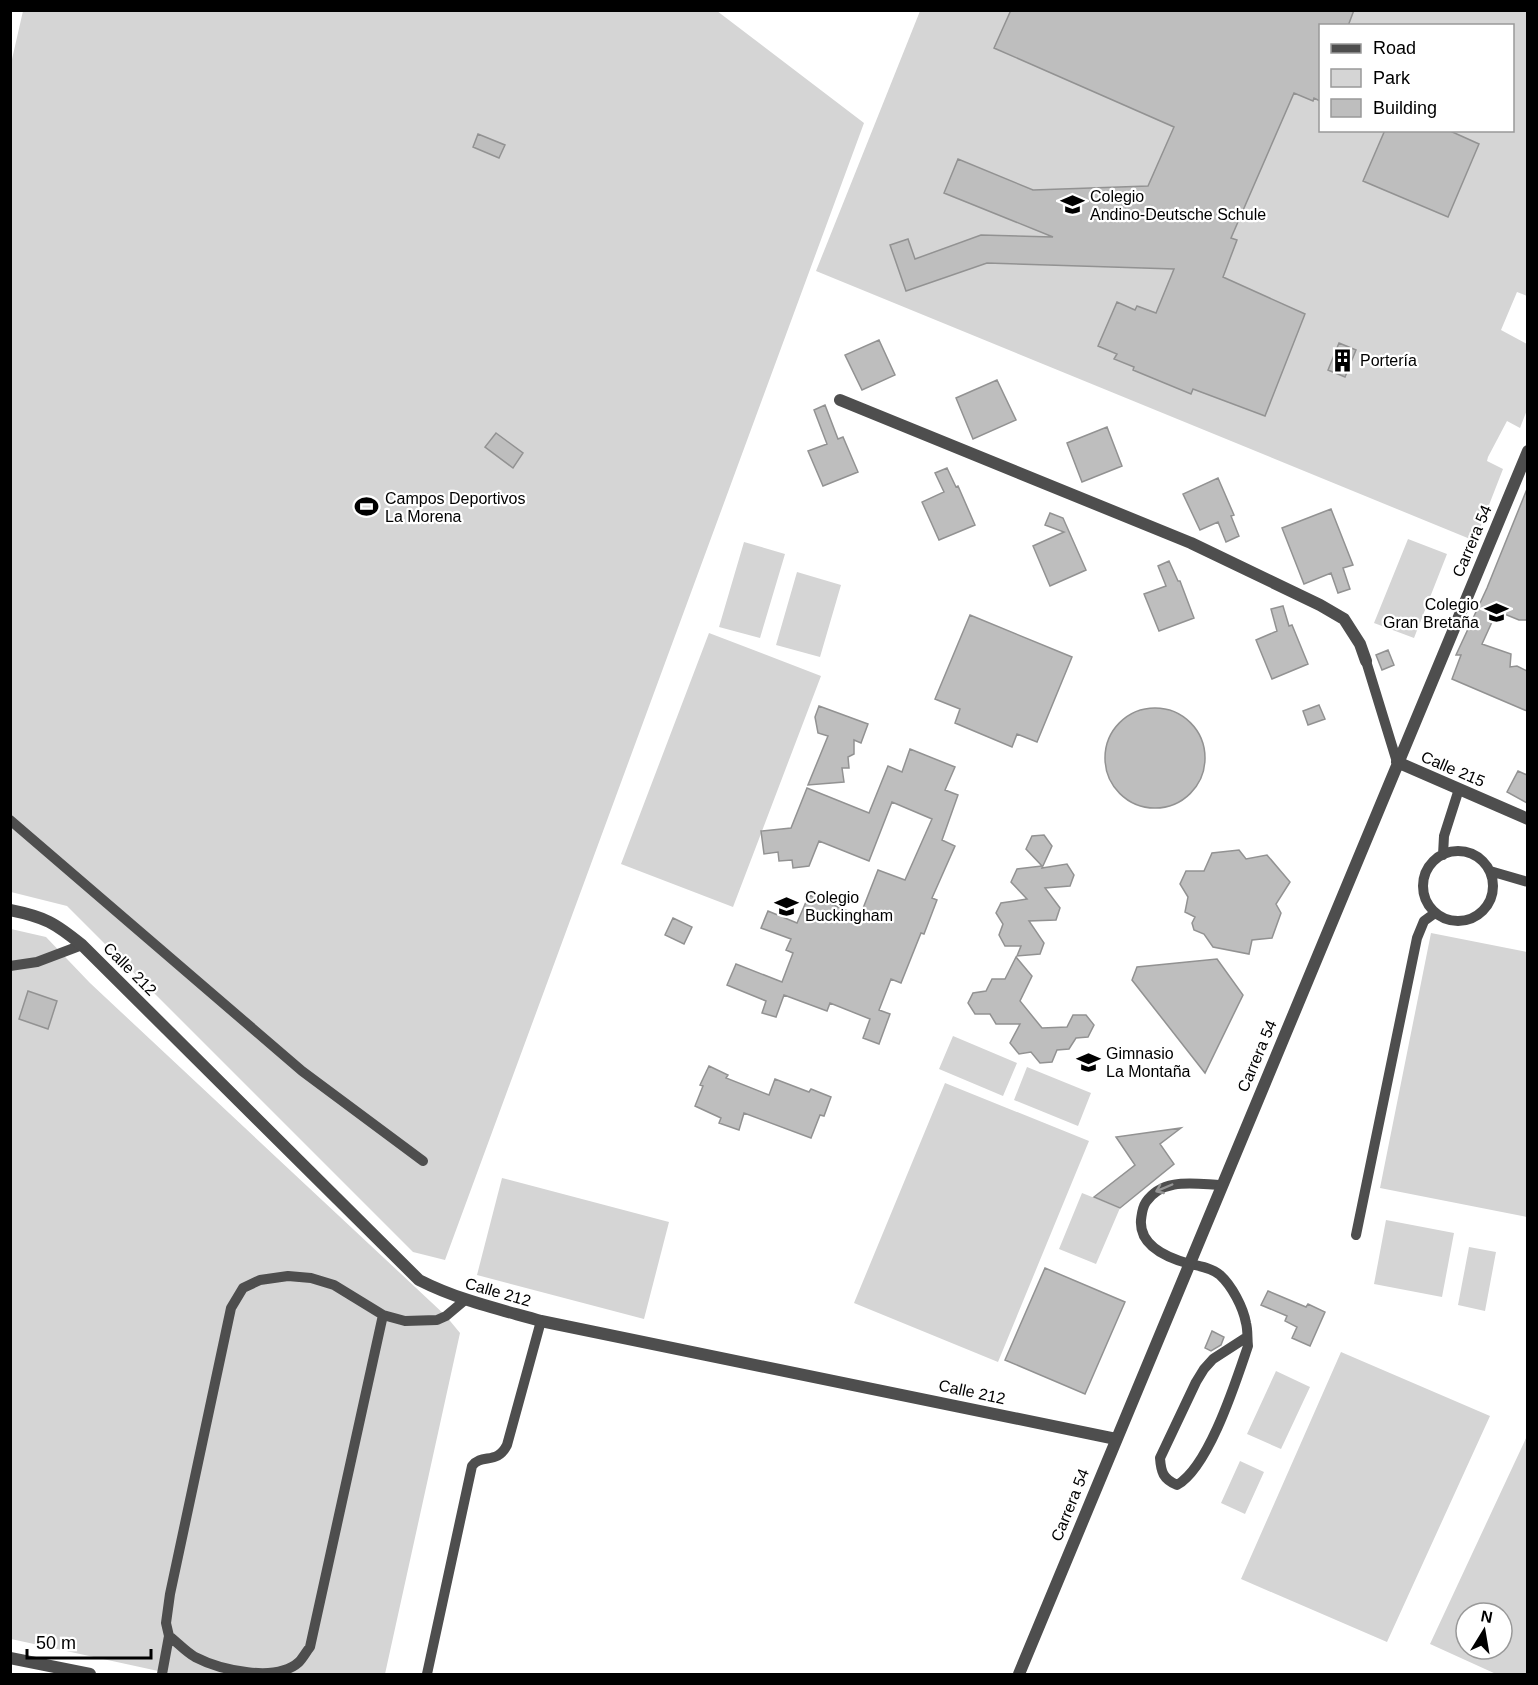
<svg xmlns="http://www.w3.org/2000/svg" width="1538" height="1685" font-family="Arial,sans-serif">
  <rect width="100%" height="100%" fill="#fff"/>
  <path fill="#d5d5d5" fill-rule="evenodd" d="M23,11H717L864,123L445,1260L413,1252L67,906L11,892L10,68Z
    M920,11H1527V296L1517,292L1501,330L1527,344V410L1520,428L1507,421L1488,457L1487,461L1503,469L1475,541L816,271ZM1320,26H1512V130H1320Z
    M1408,539L1447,554L1414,638L1374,623Z
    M744,542L785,554L760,638L719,627Z
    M797,572L841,585L820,657L776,645Z
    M709,633L821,676L733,907L621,864Z
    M11,929L46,937L90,983L446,1316L460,1333L385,1674H172L11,1639Z
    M1431,933L1527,952V1217L1380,1188Z
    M953,1036L1017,1063L1003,1096L939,1069Z
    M1027,1067L1091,1093L1078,1126L1014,1100Z
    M945,1083L1089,1141L998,1362L854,1303Z
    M502,1178L669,1222L644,1319L477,1275Z
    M1082,1193L1120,1208L1096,1264L1059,1249Z
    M1386,1220L1454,1233L1442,1297L1374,1284Z
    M1469,1247L1496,1252L1485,1311L1458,1305Z
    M1341,1352L1490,1416L1387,1642L1241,1579Z
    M1276,1371L1310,1387L1281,1449L1247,1434Z
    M1527,1436V1674H1496L1430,1644ZM1466,1613H1502V1649H1466Z
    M1240,1461L1264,1472L1245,1514L1221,1503Z"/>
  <path fill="#bebebe" stroke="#929292" stroke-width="1.5" d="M1011,10H1354L1348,26H1320V101L1314,98L1313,101L1294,93L1231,238L1237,240L1223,277L1305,314L1265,416L1193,389L1191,394L1133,370L1134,367L1114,359L1117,354L1098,346L1117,302L1135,310L1137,306L1156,313L1174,269L987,263L906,291L890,245L908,239L915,259L981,235L1053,237L944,193L958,159L1033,190L1148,186L1174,127L994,48Z
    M1385,130H1448L1479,144L1448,217L1363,181Z
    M478,134L505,145L499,158L473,147Z
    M879,340L895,375L862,390L845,355Z
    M1339,343L1356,350L1345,377L1328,370Z
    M997,380L1016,420L973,439L956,398Z
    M825,405L838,439L843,437L858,472L823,486L808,451L827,444L814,410Z
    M1107,427L1122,466L1082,482L1067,443Z
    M496,433L523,453L513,468L485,447Z
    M947,468L956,487L958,486L975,525L939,540L922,502L944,492L935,473Z
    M1218,478L1234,515L1231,516L1239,536L1226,542L1218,522L1200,530L1183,494Z
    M1527,489V620H1519L1497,611L1482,644L1511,654L1510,667L1517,666L1527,671V711L1452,679L1461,655H1456L1487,588Z
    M1331,509L1353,565L1343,568L1350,589L1338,593L1331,573L1304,584L1282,528Z
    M1050,513L1063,518L1086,570L1050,586L1033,546L1064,532L1045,525Z
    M1169,561L1178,581H1180L1194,618L1159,631L1144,594L1166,586L1158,566Z
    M1283,606L1289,626L1292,625L1308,664L1272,679L1256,640L1277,631L1271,609Z
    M970,615L1072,657L1037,742L1017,734L1012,747L955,723L960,709L935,699Z
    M1388,650L1394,665L1382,670L1376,655Z
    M1319,705L1325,719L1308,725L1303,711Z
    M819,706L868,724L861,743L854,740V754L848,757L849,768H842L844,782L808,785L828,736L818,733L815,717Z
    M1105 758a50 50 0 1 1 100 0a50 50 0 1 1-100 0Z
    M910,749L955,767L945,790L958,795L942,840L955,846L932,898L937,900L924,934L921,933L901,983L891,979L879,1010L890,1014L879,1044L863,1038L870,1019L830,1003L827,1011L784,995L776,1017L762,1013L766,1001L727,985L736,964L782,982L793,953L786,950L791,939L761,928L768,911L797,923L809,895L860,916L878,870L905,880L932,819L892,802L869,861L819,841L809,866L793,868L792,860L779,861L778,852L764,854L761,831L791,828L807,788L869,813L888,766L902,772Z
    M1518,771L1527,775V803L1507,792Z
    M1044,835L1052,846L1042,868L1067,864L1074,875L1070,886L1045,888L1060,908L1056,920L1029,921L1044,943L1040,954L1017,956L1021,946H1005L999,935L1003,924L996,913L1001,903L1027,899L1011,882L1017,869L1042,866L1026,849L1032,836Z
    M1239,850L1246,859L1267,855L1290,882L1276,904L1281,913L1272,938L1252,940L1249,954L1213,947L1204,934L1194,930L1192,923L1195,917L1185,912L1188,897L1180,884L1186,871H1204L1212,853Z
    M673,918L692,927L684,944L665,935Z
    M1016,957L1032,976L1020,1001L1042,1028L1067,1027L1073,1015H1086L1094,1025L1088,1037L1076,1038L1069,1049L1057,1050L1052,1062L1040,1063L1031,1052L1019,1054L1010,1043L1020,1024H996L990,1014H975L968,1003L973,993L986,991L992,979H1005Z
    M1217,959L1243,995L1205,1073L1132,980L1137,967Z
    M28,991L57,1001L48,1029L19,1019Z
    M709,1066L728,1075L726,1078L769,1095L775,1079L809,1092L811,1089L831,1097L824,1116L820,1115L811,1138L744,1113L739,1130L719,1123L721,1118L695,1106L703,1086L700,1085Z
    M1181,1128L1160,1144L1174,1164L1120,1208L1094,1197L1135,1165L1116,1137Z
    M1045,1268L1125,1302L1085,1394L1005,1360Z
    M1268,1291L1306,1307L1308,1304L1325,1312L1310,1346L1292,1338L1297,1327L1285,1321L1287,1316L1261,1305Z
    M1212,1331L1224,1337L1221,1345L1211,1351L1205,1348Z"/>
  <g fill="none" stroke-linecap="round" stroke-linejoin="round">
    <path stroke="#4e4e4e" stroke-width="10" d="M1366,661L1397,762
      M10,820L302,1071L423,1161
      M1423 886a35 35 0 1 1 70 0a35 35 0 1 1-70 0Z
      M1443,855L1444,836L1459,789
      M1490,871L1528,882
      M10,966L37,962L82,945
      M1221,1185C1195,1184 1163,1177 1146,1202C1142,1208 1142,1213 1141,1220C1139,1246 1168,1258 1190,1264C1200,1266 1212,1268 1220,1275C1232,1286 1243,1307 1246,1323C1248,1330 1247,1338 1248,1346C1236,1381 1209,1467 1177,1485C1163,1479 1161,1472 1160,1458L1196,1382L1204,1369L1213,1359L1247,1337
      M1356,1235L1417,938L1424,921L1435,913
      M169,1636C178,1643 186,1652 195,1657C220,1670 276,1683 299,1662C303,1658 306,1652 310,1647L383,1315
      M162,1674L169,1636L166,1623L170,1594L231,1308L243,1288L260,1280L288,1276L311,1278L334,1285L383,1315L405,1321L437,1320L446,1316L465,1300
      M427,1674L472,1466C482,1453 497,1465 507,1445L541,1321"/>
    <path stroke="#4e4e4e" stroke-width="12" d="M840,400L1191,543L1320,605L1344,619L1360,644L1366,661
      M1397,762L1528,819
      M10,910C45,917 55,923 82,945L419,1280C458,1300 499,1309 541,1321L1116,1439
      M10,1658L90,1674
      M1019,1674L1528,451"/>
  </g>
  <defs><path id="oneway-shaft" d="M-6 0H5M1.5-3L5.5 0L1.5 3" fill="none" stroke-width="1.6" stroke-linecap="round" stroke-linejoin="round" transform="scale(1.5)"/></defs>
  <use stroke="#959595" href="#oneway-shaft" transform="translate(1164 1188) rotate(157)"/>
  <defs>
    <symbol id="school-bare" viewBox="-9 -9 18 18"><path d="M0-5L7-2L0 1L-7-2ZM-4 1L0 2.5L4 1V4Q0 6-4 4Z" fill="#000" stroke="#fff" stroke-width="2.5" paint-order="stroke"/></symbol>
    <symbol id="building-bare" viewBox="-9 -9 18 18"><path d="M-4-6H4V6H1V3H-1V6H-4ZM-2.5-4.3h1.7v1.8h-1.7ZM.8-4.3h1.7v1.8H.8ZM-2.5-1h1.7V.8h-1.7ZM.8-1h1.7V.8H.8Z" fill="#000" stroke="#fff" stroke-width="2.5" paint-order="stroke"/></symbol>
    <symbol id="stadium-bare" viewBox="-9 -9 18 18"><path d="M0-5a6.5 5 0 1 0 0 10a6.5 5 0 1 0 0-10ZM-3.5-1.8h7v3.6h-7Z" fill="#000" stroke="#fff" stroke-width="2.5" paint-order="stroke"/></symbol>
  </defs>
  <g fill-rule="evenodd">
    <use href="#school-bare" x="1056" y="188" width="33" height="33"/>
    <use href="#building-bare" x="1326" y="344" width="33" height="33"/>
    <use href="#stadium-bare" x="350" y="490" width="33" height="33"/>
    <use href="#school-bare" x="1480" y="596" width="33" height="33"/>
    <use href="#school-bare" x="770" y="890" width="33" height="33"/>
    <use href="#school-bare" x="1072" y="1046" width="33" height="33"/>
  </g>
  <g text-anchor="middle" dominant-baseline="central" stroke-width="4.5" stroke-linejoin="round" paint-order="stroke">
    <g font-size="16" fill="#000" stroke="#fff" text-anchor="start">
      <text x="1090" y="196">Colegio<tspan x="1090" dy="18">Andino-Deutsche Schule</tspan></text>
      <text x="1360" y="360">Portería</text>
      <text x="385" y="498">Campos Deportivos<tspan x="385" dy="18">La Morena</tspan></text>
      <text x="1479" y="604" text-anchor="end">Colegio<tspan x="1479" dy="18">Gran Bretaña</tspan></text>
      <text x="805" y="897">Colegio<tspan x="805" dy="18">Buckingham</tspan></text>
      <text x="1106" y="1053">Gimnasio<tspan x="1106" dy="18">La Montaña</tspan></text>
    </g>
    <g font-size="16" fill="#000" stroke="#fff">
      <text transform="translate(1472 541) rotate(-67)">Carrera 54</text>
      <text transform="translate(1453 769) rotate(23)">Calle 215</text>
      <text transform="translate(130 969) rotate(45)">Calle 212</text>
      <text transform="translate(1257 1056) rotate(-67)">Carrera 54</text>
      <text transform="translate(498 1292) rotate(16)">Calle 212</text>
      <text transform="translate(972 1392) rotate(12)">Calle 212</text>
      <text transform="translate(1070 1505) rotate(-68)">Carrera 54</text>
    </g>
  </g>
  <rect width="1538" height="1685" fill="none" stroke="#000000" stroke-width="24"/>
  <rect x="1319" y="24" width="195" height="108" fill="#ffffff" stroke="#999999" stroke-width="1.5"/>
  <rect x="1331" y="44" width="30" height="9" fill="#4e4e4e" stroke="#999999" stroke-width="1.5"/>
  <text x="1373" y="54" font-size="18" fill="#000000">Road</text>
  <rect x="1331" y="69" width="30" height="18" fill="#d5d5d5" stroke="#999999" stroke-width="1.5"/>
  <text x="1373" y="84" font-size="18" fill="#000000">Park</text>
  <rect x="1331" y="99" width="30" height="18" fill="#bebebe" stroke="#999999" stroke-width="1.5"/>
  <text x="1373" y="114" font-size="18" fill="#000000">Building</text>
  <g transform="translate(1484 1631) rotate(11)"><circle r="28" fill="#ffffff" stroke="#999999" stroke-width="1.5"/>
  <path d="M0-4.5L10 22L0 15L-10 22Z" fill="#000000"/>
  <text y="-9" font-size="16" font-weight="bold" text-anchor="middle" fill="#000000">N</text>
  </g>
  <path d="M27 1649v9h124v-9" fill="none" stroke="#000000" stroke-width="3"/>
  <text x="36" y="1649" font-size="18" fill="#000000" stroke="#ffffff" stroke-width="4.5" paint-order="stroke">50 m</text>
</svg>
